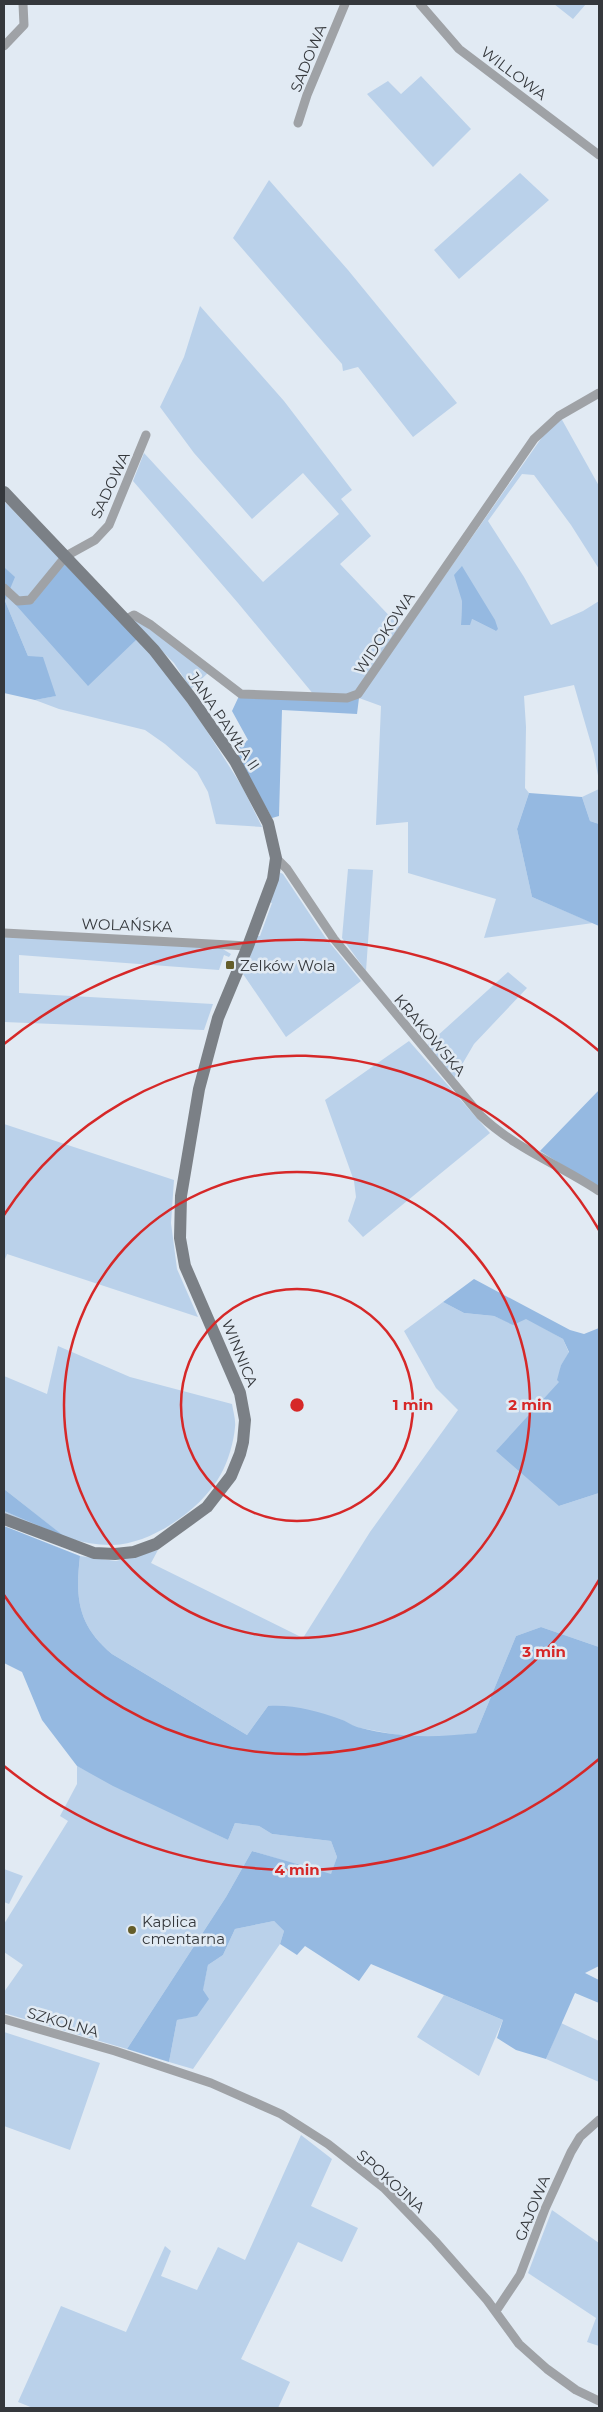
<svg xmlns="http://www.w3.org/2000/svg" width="603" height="2412" font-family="Montserrat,sans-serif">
  <rect width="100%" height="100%" fill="#e1eaf3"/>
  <path fill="#bad1ea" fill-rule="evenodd" d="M554,4H586L573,19Z
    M421,76L471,129L433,167L367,94L388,81L401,94Z
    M520,173L549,200L459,279L434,250Z
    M269,180L348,270L457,403L413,437L358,367L343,371L342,364L233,238Z
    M200,306L284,401L352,490L341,499L371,536L340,564L400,627L362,686L349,696L314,695L238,603L133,481L144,453L263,582L339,514L303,473L252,519L194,453L160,407L184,357Z
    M561,418L599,486V569L571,525L534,475L522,474L488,521L524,577L551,625L583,611L599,601V781L594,754L574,685L524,696L526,727L525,788L529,793L517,829L532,897L593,923L484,938L496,899L408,873V822L376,825L381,706L359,698L545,433ZM462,601L496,631L472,619L461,625Z
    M4,501L158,661L205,728L243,788L262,827L216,824L208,792L197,772L165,744L145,730L59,709L35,700L55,696L28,656L5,601L14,577L4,567Z
    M134,618L209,672L191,689L174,663L131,620Z
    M599,789V824L590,821L582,797Z
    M348,869L373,870L366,971L342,938Z
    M279,872L283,874L325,937L361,981L286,1037L241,971L256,936H260L272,903L269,902Z
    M4,935L221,948L231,954L229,957L224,955L219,970L19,955V993L213,1004L204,1030L4,1022Z
    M508,972L527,988L474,1044L453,1080L425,1047Z
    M409,1041L490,1133L363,1237L348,1221L356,1197L354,1181L325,1100Z
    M4,1124L174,1180L171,1223L177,1269L198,1317L7,1254L4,1262Z
    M443,1302L464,1313L494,1316L513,1324L526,1318L563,1339L569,1353L561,1365L559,1382V1506L599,1493V1647L541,1627L516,1636L476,1733L434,1738L398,1735L355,1727L340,1719L268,1706L247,1735L112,1654C78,1625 75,1599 80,1556L116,1561L158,1550L151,1563L303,1638L370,1532L458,1410L436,1388L404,1331Z
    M58,1346L130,1377L232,1404C233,1411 236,1420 235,1427C234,1441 228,1462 221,1474C203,1508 152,1544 113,1545C75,1546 38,1526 4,1513V1511L62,1535L4,1489V1376L47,1394Z
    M77,1766L228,1840L235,1823L259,1826L272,1834L331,1841L337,1857L331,1875L252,1851L226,1897L127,2049L4,2013V1992L23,1965L4,1952V1924L68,1821L60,1816L77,1784Z
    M4,1869L23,1876L9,1904L4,1902Z
    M274,1921L284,1931L280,1944L193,2069L169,2062L177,2020L197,2015L208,1965L223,1955L235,1929Z
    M444,1995L503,2020L479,2076L417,2037Z
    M561,2023L599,2041V2082L546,2059Z
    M4,2032L100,2063L70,2150L4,2126Z
    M301,2135L332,2159L311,2206L358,2228L342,2262L298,2242L241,2359L290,2382L278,2408H33L18,2402L61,2306L126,2332L165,2246L171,2251L161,2276L197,2290L218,2247L245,2260Z
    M552,2210L599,2243V2346L587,2342L596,2318L528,2273Z"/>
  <path fill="#95b9e1" d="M63,563L137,639L88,686L15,604L34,602Z
    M462,566L495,620L498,629L496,631L472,619L470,625H461L462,601L454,575Z
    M4,567L15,577L5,601L28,656L43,657L56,696L35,700L4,693Z
    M239,696L359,698L357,714L282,710L279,816L272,818L233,748L248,740L232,711Z
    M529,793L582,797L590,821L599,824V926L532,897L517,829Z
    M599,1090V1188L540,1151Z
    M474,1279L570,1330L584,1334L599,1328V1493L559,1506L496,1451L559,1382L557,1380L561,1365L569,1352L563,1339L526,1319L513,1325L494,1316L464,1313L443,1302Z
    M4,1489L65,1537L4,1511Z
    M4,1526L80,1556C75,1599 78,1625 112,1654L247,1735L268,1706C291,1704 318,1711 340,1719C346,1721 351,1725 357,1727C399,1738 433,1738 476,1733L516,1636L541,1627L599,1647V1966L585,1973L599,1980V2003L575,1993L546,2059L516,2050L497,2038L503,2020L371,1964L359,1981L305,1946L297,1955L280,1944L284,1931L274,1921L235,1929L223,1955L208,1965L203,1990L209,1999L197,2016L177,2020L169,2062L127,2049L226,1897L252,1851L331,1874L337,1857L331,1841L272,1834L259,1826L235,1823L228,1840L113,1786L77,1766L42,1720L22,1672L4,1663Z"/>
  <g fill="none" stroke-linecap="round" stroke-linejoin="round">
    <path stroke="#9fa2a6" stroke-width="9" d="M420,4L459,49L599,155
      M4,46L24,25L23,4
      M298,123L307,95L345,4
      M4,588L18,601L30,600L66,556L95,540L109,525L146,435
      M125,620L134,615L151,625L241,694L347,698L358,694L534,439L559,416L599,393
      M276,858L287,869L334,939L480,1115C514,1148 560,1165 599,1191
      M4,933L248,946
      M4,2019L115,2051L211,2083L281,2114L328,2144L384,2188L435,2241L487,2300L519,2344L547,2369L576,2390L599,2401
      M496,2311L520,2275L545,2209L571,2152L580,2137L599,2120"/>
    <path stroke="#7b8086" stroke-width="12" d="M4,492L154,650L192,699L235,761L268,823L276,858L273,879L248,946L218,1018L199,1089L181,1196L180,1238L185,1266L240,1393L245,1420L243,1442L240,1454L231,1476L207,1507L156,1544L134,1552L115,1554L94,1553L4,1519"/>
  </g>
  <g fill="none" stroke="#d62828" stroke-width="2.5">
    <circle cx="297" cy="1405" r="116"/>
    <circle cx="297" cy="1405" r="233"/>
    <path d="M599 1580A349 349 0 0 1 4 1595M4 1215A349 349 0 0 1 599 1230"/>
    <path d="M599 1759A465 465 0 0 1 4 1766M4 1044A465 465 0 0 1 599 1051"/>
  </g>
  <g fill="#645d2a" stroke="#e1eaf3" stroke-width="2">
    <rect x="225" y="960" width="10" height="10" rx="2.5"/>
    <circle cx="132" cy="1930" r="5"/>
  </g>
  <g text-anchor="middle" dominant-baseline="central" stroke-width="5" stroke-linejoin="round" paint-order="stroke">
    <g font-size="15" fill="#35383c" stroke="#e1eaf3">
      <text transform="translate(308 58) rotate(-68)">SADOWA</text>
      <text transform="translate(514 73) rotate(37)">WILLOWA</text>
      <text transform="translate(110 485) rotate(-65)">SADOWA</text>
      <text transform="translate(384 633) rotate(-56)">WIDOKOWA</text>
      <text transform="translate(224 721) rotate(56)">JANA PAWŁA II</text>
      <text transform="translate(127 925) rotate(2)">WOLAŃSKA</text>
      <text transform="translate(430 1035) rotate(50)">KRAKOWSKA</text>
      <text transform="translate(240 1353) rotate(68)">WINNICA</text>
      <text transform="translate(63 2022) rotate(16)">SZKOLNA</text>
      <text transform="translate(391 2181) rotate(42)">SPOKOJNA</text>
      <text transform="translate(532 2208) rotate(-68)">GAJOWA</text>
    </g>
    <g font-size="15" fill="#35383c" stroke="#e1eaf3" text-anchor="start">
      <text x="240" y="965">Zelków Wola</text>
      <text x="142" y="1921">Kaplica<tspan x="142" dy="17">cmentarna</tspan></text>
    </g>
  </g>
  <circle cx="297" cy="1405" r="8" fill="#d62828" stroke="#e1eaf3" stroke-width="2.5"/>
  <g font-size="15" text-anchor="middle" font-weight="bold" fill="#d62828" stroke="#e1eaf3" stroke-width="5" stroke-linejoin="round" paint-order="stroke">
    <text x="413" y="1410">1 min</text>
    <text x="530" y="1410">2 min</text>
    <text x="544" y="1657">3 min</text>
    <text x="297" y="1875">4 min</text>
  </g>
  <rect width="603" height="2412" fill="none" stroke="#35383c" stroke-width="10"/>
</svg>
